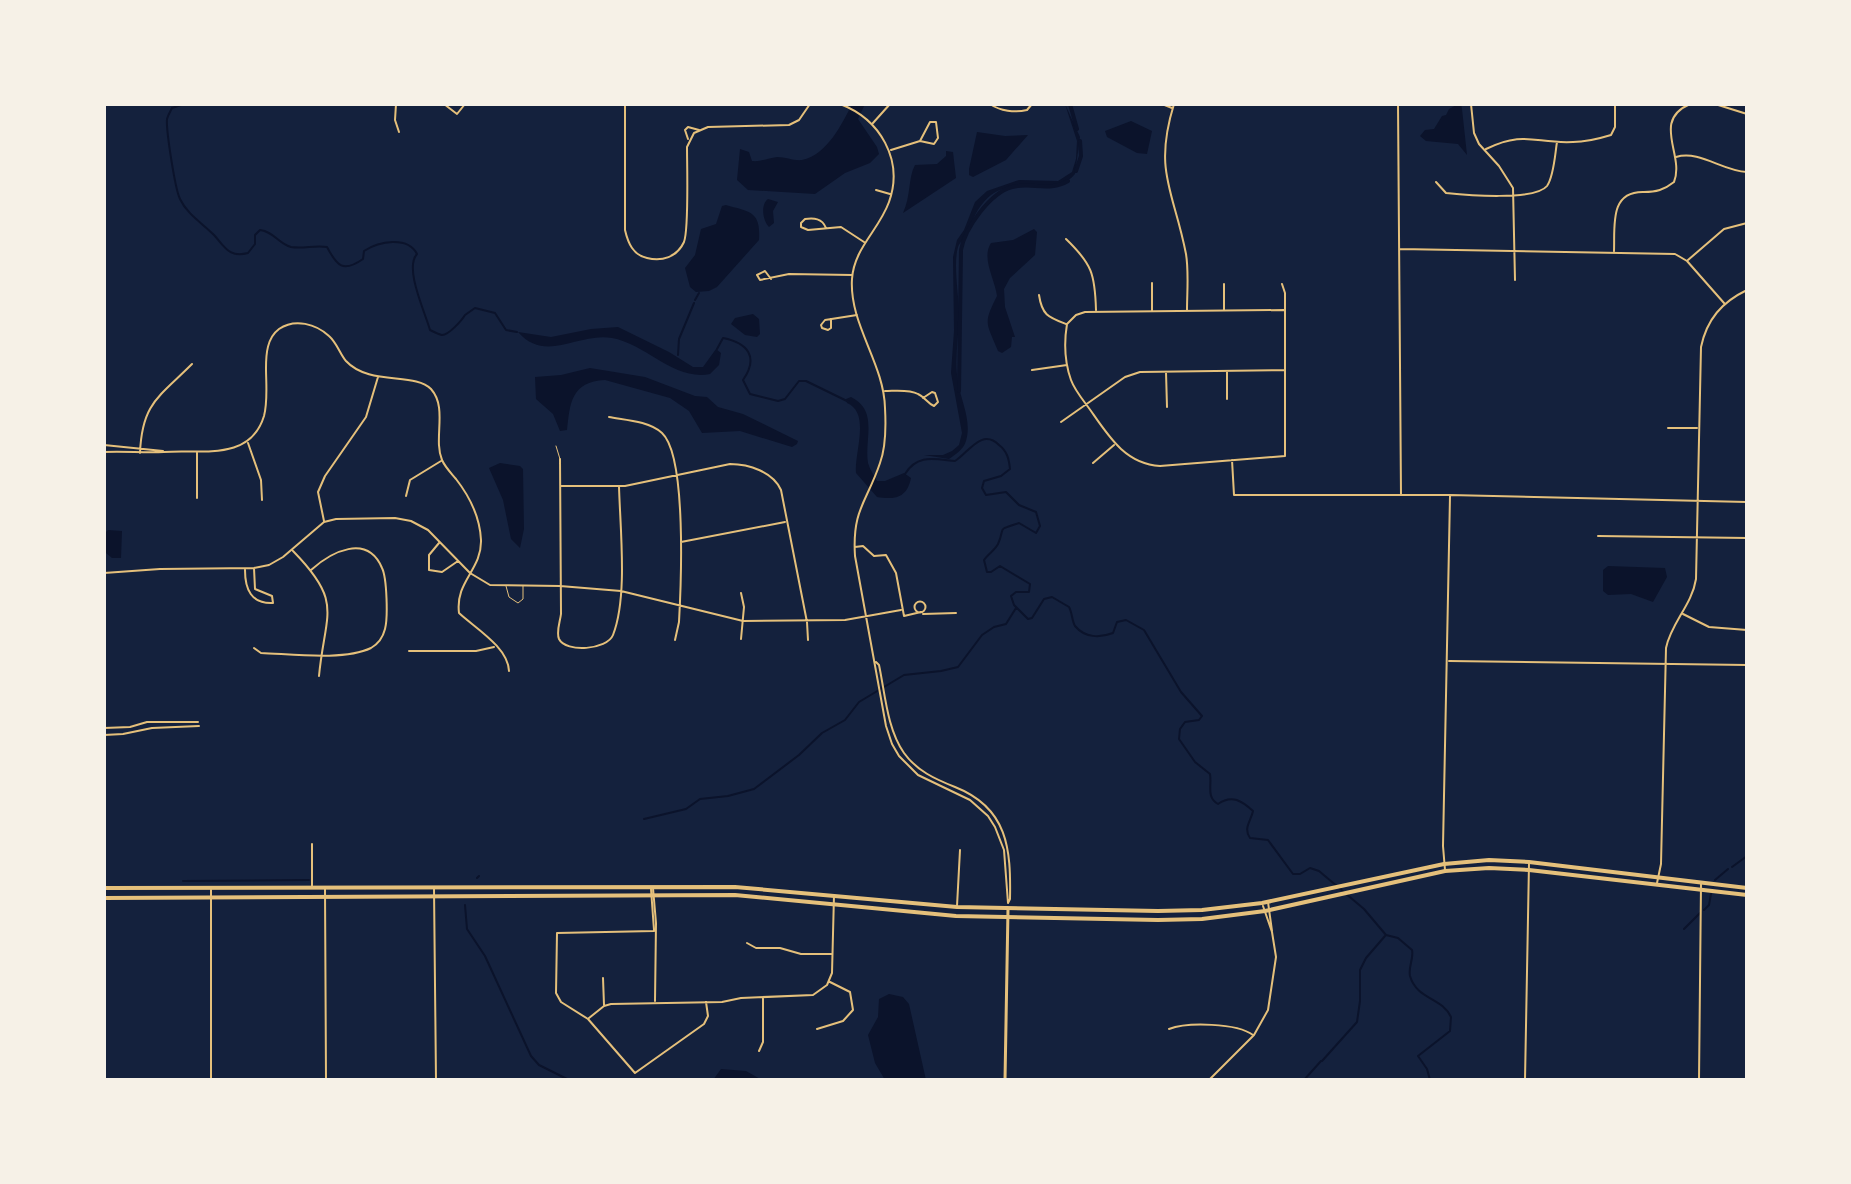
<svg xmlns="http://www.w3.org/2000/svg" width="1851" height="1184" font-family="'Roboto Condensed',sans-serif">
  <rect width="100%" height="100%" fill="#14213d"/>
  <path fill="#0b132b" d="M852,104H865L858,119L877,147L879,154L870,163L845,173L815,194L748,190L737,180L740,149L749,152L752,161C761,162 768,158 777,157C786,157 794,161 802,160C827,155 842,124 852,104Z
    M1065,104L1080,137L1075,174C1046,208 995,153 968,232C966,238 960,241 958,247C953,265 959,296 959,314C959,337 954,359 958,382C961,401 972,421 966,441C963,450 956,454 949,459L924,455H943L952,451L959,445L962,433L951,373L954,331L953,257L957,240L964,230L975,202L987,191L1019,180L1058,181L1072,172L1076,159L1077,141Z
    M1458,104H1461L1462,109L1467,155L1458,144L1426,141L1420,136L1425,130L1434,129L1442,116L1446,115L1449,109Z
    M1131,121L1152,131L1147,154L1137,153L1107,137L1105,131Z
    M977,132L1005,136L1028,135L1006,160L973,177L969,175V169Z
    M946,151L953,152L956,178L903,213C911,196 908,178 915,165L937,164L946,156Z
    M768,199L778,202L773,211L774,223L769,227C763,221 760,205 768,199Z
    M726,205C750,212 761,211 759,240L717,287L709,291L696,292L690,287L685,268L695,255L701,229L716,224L722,206Z
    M1034,229L1037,232L1035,255L1010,278L1004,289L1005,307L1015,337H1012L1011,347L1002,353L998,351C986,322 983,324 997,296C995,279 981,258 991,243L1013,240Z
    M753,314L759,319L760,334L757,337L745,335L731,324L735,318Z
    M618,327L669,352L693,367H703L716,349L721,353L719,365L710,374C674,381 646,344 612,338C578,332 546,364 518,332L551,337L591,329Z
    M590,368L645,377L695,396L707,397L718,407L743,414L798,441L797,444L792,447L740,431L702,433L689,411L670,398L605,380C571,382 570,403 567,430L560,431L553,414L536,399L535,377L561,375Z
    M851,397C879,411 864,439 868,463C870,470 874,475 877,481H885L904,473L911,478C907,498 895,500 877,497L856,473C854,453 871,413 847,403L846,399Z
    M500,463L520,466L523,469L524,529L520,548L511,539L503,500L489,468Z
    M108,530L122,531L121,558H112L106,553V532Z
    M1608,566L1665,568L1667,577L1653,602L1631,594L1608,595L1603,591V570Z
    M889,994L903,997L909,1004L926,1080H885L875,1063L868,1035L878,1017L879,999Z
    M721,1069L746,1071L762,1080H713Z"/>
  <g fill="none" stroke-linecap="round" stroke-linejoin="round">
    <path stroke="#0b132b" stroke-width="2" d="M184,104L172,108C170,112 168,115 167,119C166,130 175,189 180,199C187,214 202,223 214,235C225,247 229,258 248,253L255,244V235L260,230C273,231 279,244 291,247C303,249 315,245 327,247C337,266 343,273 363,259L364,251C379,241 408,236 417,254C404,268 425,312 430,330C432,331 440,335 442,335C449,335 462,320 465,315L475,308L495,313L506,330L517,332
      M695,300L699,293
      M717,349L723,338C748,343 759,357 743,380L750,394L778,401L785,399L799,381H806L849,402
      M678,355L679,339L694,303
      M905,474C917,454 934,459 955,461C969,452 982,428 999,445C1007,451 1009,459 1010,469L1001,476L984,481L982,488L986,495L1006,492L1019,505L1036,512L1040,526L1036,533L1019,523C995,531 1006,526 998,544C995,550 988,554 984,560L987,572H991L1000,566L1030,584L1029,592H1016L1011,596L1014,605L1028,619L1032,618L1044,599L1052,597L1069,607C1072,612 1072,621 1075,626C1085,638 1100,638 1113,633L1117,622L1126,620L1144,630L1181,692L1202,716L1199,720L1185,722L1180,729L1179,739L1195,762L1210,774C1212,786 1206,797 1218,804C1232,794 1242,801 1253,811C1251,821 1243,828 1250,838L1268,840L1293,874H1300L1310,868L1319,871L1364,909L1386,935L1398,938L1412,950C1414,958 1408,967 1410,976C1417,1000 1442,997 1451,1017L1450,1031L1418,1056L1427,1069L1430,1080
      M644,819L686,809L700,799L728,796L754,789L799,755L822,733L845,720L859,702L904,675L941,671L958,667L982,635L994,627L1006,624L1016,608
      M1732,867L1747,856
      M477,878L479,876
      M1715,880L1728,869
      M183,881L309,880
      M465,905L467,929L485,956L531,1056L539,1065L569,1080
      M1704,910L1709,905L1711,894
      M1684,929L1700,913
      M1322,1061L1357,1022L1360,1001V970L1366,958L1385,936
      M1304,1080L1321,1061"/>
    <path stroke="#0b132b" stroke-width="4" d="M1070,104L1077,129
      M1076,171L1081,156L1080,141
      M959,391L961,250C965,228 990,193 1012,187C1031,182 1050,192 1068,181"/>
    <path stroke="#e5c07b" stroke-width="1" d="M556,446L560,459
      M506,586L509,597L518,603L523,599V586"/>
    <path stroke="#e5c07b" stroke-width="2" d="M396,104L395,120L399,132
      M444,104L457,114L465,104
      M625,104V230C628,243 633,255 647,258C662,262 677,257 684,242C689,229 687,165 687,147L694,133L708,127L789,125L799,120L810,104
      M840,104C880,119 904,160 889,202C879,230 854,248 852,279C849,324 884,363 885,408C886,426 886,447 880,463C867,502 852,509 855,556L886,726L892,744L899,756L918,775L970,800L988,816L995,827L1004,850L1008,903L1010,899C1011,849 1008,808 955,787C935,779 917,771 904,753C887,729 885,693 879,665L876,662
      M990,104C1000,111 1015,113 1027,110L1032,104
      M1162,104L1172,108
      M1174,104C1153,172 1174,191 1186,254C1189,272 1187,292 1187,310
      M1398,104L1401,495
      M1471,104L1474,133L1479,144L1499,166L1513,188L1515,280
      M1715,104L1747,114
      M873,123L890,104
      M688,139L685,130L688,127L699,130
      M1486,149C1525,130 1535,144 1573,142C1586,142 1598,139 1611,135L1615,127V104
      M891,150L920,141L934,144L938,138L936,122H930L920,141
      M1676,157C1700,150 1722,171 1747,172
      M1436,182L1446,193C1465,195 1535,201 1547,186C1554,176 1555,154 1557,142
      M876,190L890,194
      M826,228C822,218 814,218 805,219L801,223V227L808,230L841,227L864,242
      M1066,239C1092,264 1095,274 1096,310
      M1400,249L1675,254L1687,261L1724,303
      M1614,251C1615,226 1609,191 1644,192C1656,192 1664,190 1674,182C1685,155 1651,121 1690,104
      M1688,260L1724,229L1747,223
      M771,279L765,271L757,275L760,280L789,274L852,275
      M1224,284V309
      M1039,295C1042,315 1048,317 1066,324
      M1152,310V283
      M831,319V328L828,330L822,328L821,325L825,320L857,315
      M1067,324C1064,342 1065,363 1071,380C1075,391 1084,401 1091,411C1109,437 1126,464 1160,466L1285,456V293L1282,284
      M1067,324L1076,315L1085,312L1284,310
      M1032,370L1067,365
      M1166,372L1167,407
      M1227,372V399
      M885,391C895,391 909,389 918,394C925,397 927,403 934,406L938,402L935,393L932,392L923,398
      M609,417C625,420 649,421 662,433C687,456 681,586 679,622L675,640
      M1061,422L1125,377L1140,372L1285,370
      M1668,428H1697
      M248,443L261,480L262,500
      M104,445L163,451
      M104,452C125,451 144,453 164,452C200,449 250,462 264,416C268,401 266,383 266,368C266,354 267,338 279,329C295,318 316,324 329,336C337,343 340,354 346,361C369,386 415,372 431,389C448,408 433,438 442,460C445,467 451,473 456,479C470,497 480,518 481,540C482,570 455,581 459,613C475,628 508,647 509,671
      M140,453C142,403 159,397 192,364
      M560,459L561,614C560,622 556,632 559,639C566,653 607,650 613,635C628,597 620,528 619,486
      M1232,460L1234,495H1450L1747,502
      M1093,463L1114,445
      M561,486H625L730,464C749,464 773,472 781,490L807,622L808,640
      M406,496L410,480L441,461
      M197,498V453
      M324,521L318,492L325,476L366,417L378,377
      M1598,536L1747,538
      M681,542L785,522
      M439,543L429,555V570L442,572L458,561
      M855,547L863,546L874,556L886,555L896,573L904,616L921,612
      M293,551C344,603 325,612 319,676
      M245,570C245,589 251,604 273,603L272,596L255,589L254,568
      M104,573L160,569L254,568L269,565L283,557L324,522L336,519L395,518L411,521L428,530L470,573L490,585L560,586L621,591L743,621L845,620L901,610
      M741,593L744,607L741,639
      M914.5 607a5.5 5.5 0 1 1 11 0a5.5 5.5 0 1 1-11 0Z
      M923,614L956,613
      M1683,614L1709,627L1747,630
      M254,648L261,653C291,654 344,661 371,648C378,644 383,637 385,629C388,618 387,578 382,568C367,533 331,552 311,570
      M409,651H476L494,647
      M1449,661L1747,665
      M104,728L130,727L147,722H198
      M104,735L123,734L152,728L199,726
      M312,844V887
      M1445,870L1443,846L1450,496
      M1657,883L1661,864L1666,648C1671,623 1692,605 1696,579L1701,347C1707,319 1722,302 1747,290
      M434,888L436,1080
      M653,888L656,923L655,1001
      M325,889L326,1080
      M651,889L654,930
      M211,890V1080
      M1268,902L1272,931
      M957,906L960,850
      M654,931L557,933L556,993L561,1002L588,1019L635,1073L704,1024L708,1016L706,1002
      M747,943L756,948H780L801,954H831
      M603,978L604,1005
      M589,1018L604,1006L611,1004L722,1002L741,998L813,995L827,985L832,973L834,895
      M817,1029L843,1021L853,1010L850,992L830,982
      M1169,1029C1187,1022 1237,1023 1253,1035
      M759,1051L763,1042V998
      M1209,1080L1254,1035L1268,1010L1276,957L1272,932L1263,906
      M1525,1080L1529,863
      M1699,1080L1701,884"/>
    <path stroke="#e5c07b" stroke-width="3" d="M1005,1080L1008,909"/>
    <path stroke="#e5c07b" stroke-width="4" d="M104,888L735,887L957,907L1158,911L1202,910L1262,903L1444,864L1489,860L1529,862L1747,888
      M104,898L735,895L956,916L1158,920L1202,919L1265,911L1445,871L1489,868L1529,870L1747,895"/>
  </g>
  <rect width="1851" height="1184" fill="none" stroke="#f6f1e7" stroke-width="212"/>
</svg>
